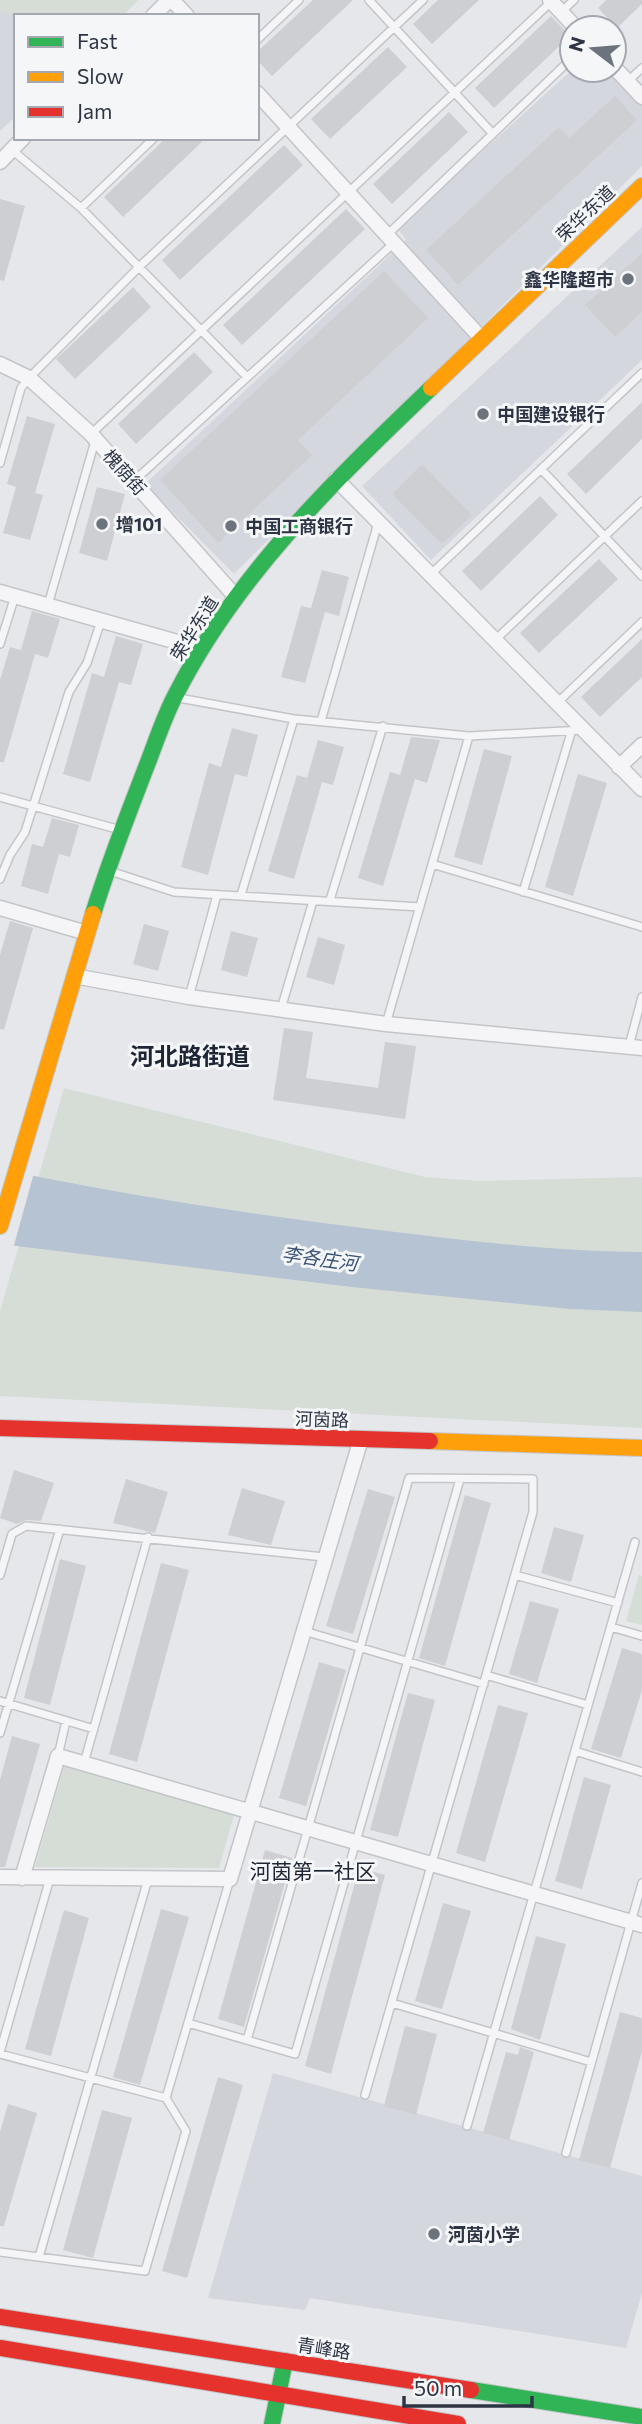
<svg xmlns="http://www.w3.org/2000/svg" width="642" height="2424" font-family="Commissioner,'Noto Sans SC',sans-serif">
  <rect width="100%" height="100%" fill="#e5e7ea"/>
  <path fill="#d4d7dd" d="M0,0H138L122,16H16V116L0,131Z
    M572,70H614L642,99V166L234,574L145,484L406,240L397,228Z
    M642,227V360L431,560L362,486Z
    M273,2073L642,2176V2293L626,2348L310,2298L305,2310L208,2298Z"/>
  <path fill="#d6ddd6" d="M0,0H138L122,16H16L0,11Z
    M64,1088L425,1177L481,1181L642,1177V1428L0,1396V1311Z
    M639,1575L642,1576V1625L626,1621Z
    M64,1766L234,1815L219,1868L35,1867Z"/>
  <path fill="#b6c3d3" d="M0,1169C130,1196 249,1214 378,1230C465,1240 554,1252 642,1252V1312L570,1309L352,1287L0,1244Z"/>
  <path fill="#e5e7ea" d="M0,1166L34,1173L13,1249L0,1247Z"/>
  <path fill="#cecfd2" d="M313,0H353L272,76L257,60V52Z
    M438,0H479L432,44L413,24Z
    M606,0H642V4L617,28L598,8Z
    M551,16L570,36L494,108L475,88Z
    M388,47L407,67L330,139L311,119Z
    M615,96L637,120L458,285L426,250L559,127L569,138Z
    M449,112L468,132L392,204L373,184Z
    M166,138H206L123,217L104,197Z
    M284,145L303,165L180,280L162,260Z
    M0,199L25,206L4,281L0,280Z
    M346,209L365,229L242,345L223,325Z
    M642,253V312L615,337L585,305Z
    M384,271L428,318L298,440L312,455L218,543L160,480Z
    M133,287L151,307L75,379L56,359Z
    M194,352L213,372L136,444L118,424Z
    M642,402V439L586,494L567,474Z
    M27,416L55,424L35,493L43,495L30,540L3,533L16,487L7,484Z
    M422,464L472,515L442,544L392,494Z
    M97,487L125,494L107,561L79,553Z
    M540,496L558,515L481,591L462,571Z
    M599,559L618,579L539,653L520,633Z
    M322,570L349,577L339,616L325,612L305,683L281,677L301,606L311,608Z
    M32,611L60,619L48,658L35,654L4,762H0V680L10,647L21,650Z
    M116,636L143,644L131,685L119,682L90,782L63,774L92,673L104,677Z
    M642,639V677L600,717L581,697Z
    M232,728L258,735L247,777L235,774L208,875L181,867L209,763L221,767Z
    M411,737L440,740L427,783L415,779L383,886L358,878L390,772L400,775Z
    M318,740L344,747L333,785L322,782L294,879L268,871L297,775L307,778Z
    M484,749L512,756L482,865L454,857Z
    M578,774L607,783L573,896L545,887Z
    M52,818L79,825L70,857L59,854L48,894L21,886L32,844L43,847Z
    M10,921L33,928L4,1030L0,1029V955Z
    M144,924L169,931L158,971L133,964Z
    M231,931L258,938L247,977L221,970Z
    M318,937L345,945L334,985L306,977Z
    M284,1028L313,1032L306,1078L378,1088L385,1042L416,1046L405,1119L273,1100Z
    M14,1470L54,1483L41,1521L26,1520L17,1524L0,1518Z
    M126,1479L168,1492L155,1533L113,1523Z
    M242,1488L285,1501L271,1545L228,1535Z
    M368,1489L395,1497L353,1634L326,1626Z
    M465,1495L491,1503L445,1666L419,1658Z
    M554,1527L584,1535L571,1582L541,1573Z
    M60,1559L86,1566L50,1705L24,1698Z
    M161,1563L189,1570L137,1762L109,1754Z
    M530,1601L559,1609L537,1683L509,1674Z
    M622,1648L642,1654V1690L621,1758L591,1749Z
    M319,1662L346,1670L306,1806L279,1798Z
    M408,1693L435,1700L398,1837L370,1830Z
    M498,1705L528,1713L485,1862L456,1853Z
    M12,1736L40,1744L5,1867H0V1780Z
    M584,1777L611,1785L582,1889L555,1881Z
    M265,1850L292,1858L244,2027L218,2019Z
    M359,1868L385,1875L331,2074L305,2066Z
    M443,1903L471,1911L442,2009L415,2001Z
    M161,1909L189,1917L140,2085L113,2077Z
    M64,1910L89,1918L51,2056L25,2049Z
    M536,1936L566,1944L540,2040L511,2029Z
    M620,2012L642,2018V2051L610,2168L579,2160Z
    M405,2026L437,2034L416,2115L384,2106Z
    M520,2047L534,2052L509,2140L483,2133L506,2052L518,2055Z
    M218,2077L243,2085L187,2278L162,2271Z
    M8,2104L37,2113L4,2226H0V2132Z
    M102,2110L132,2118L93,2258L63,2250Z"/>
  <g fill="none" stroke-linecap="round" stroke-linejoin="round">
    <defs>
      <path id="lane" d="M369,0L493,134
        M561,12L574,0
        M257,40L299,0
        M628,81L642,68
        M12,150L81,208L247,377
        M81,208L154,138
        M387,235L572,58
        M91,434L551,2
        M0,463L21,388L29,378L139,267L423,0
        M541,469L642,576
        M134,481L394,243
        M431,574L642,373
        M48,605L95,441
        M495,640L642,501
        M0,644L15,596
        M179,698L294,719L469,736L583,730
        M557,703L642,622
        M321,721L378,523
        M0,797L117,829
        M432,864L642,927
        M110,871L174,892L420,907
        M0,879L10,855L25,832L69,692L87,663L101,621
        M523,892L571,733
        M241,895L294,719
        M330,900L383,726
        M189,997L217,895
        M281,1009L313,901
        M386,1024L469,736
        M629,1046L642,997
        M0,1575L12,1534L26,1526L324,1557
        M515,1575L618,1603
        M611,1627L642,1636
        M304,1631L484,1684
        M486,1675L588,1705
        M0,1701L94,1729
        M0,1733L60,1529
        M575,1751L642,1772
        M58,1756L66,1721
        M84,1763L148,1537
        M392,2003L591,2062
        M188,2023L295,2054L460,1479
        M247,2040L409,1478L533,1479V1512L365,2095
        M0,2052L50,1878
        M0,2054L166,2098L186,2131L145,2271L0,2252
        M166,2098L230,1879
        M467,2126L635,1542
        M566,2153L642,1883
        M39,2257L148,1879"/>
      <path id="street" d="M172,0L187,16
        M550,0L576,28
        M153,16L169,0
        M614,67L642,97
        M257,93L481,338
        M0,162L23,138
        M0,364L29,378L91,434L236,597
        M336,479L642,789
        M0,592L202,649
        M619,767L642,745
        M0,908L87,933
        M74,976L189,997L386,1024L642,1048
        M0,1877L230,1879L361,1439
        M22,1878L58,1756L642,1925"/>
      <path id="fast" d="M93,914C108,865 127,817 145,770C155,745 163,719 175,696C236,575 334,481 431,388
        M471,2390L642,2417
        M272,2424L285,2361"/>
      <path id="slow" d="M431,388L642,186
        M0,1226L93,914
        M430,1441L642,1448"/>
      <path id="jam" d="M0,1428L430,1441
        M0,2317L471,2390
        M0,2348L458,2424"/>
    </defs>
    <use href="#lane" stroke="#c3c5c8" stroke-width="10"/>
    <use href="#street" stroke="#c3c5c8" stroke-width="17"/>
    <use href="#fast" stroke="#c3c5c8" stroke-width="18"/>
    <use href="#slow" stroke="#c3c5c8" stroke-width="18"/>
    <use href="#jam" stroke="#c3c5c8" stroke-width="18"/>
    <use href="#lane" stroke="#f5f5f7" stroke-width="7"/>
    <use href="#street" stroke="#f5f5f7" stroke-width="14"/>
    <use href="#fast" stroke="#30b455" stroke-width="16"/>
    <use href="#slow" stroke="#ff9f0a" stroke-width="16"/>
    <use href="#jam" stroke="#e5322d" stroke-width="16"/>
  </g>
  <g fill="#6d737d" stroke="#f4f6f8" stroke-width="2.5">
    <circle cx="628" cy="279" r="7"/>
    <circle cx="483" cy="414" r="7"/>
    <circle cx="102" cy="524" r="7"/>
    <circle cx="231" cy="526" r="7"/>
    <circle cx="434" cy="2234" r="7"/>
  </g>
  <g text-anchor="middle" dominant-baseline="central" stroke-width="6" stroke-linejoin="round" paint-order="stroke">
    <g font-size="18" fill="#2d3443" stroke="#f4f6f8">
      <text transform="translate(585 213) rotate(-43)">荣华东道</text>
      <text transform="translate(125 472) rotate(48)">槐荫街</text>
      <text transform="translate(194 628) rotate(-58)">荣华东道</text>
      <text transform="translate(322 1419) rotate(2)">河茵路</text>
      <text transform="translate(324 2348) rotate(9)">青峰路</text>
    </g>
    <g font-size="18" font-weight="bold" fill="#2d3443" stroke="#f4f6f8" text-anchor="start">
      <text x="614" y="279" text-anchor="end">鑫华隆超市</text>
      <text x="497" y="414">中国建设银行</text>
      <text x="116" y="524">增101</text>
      <text x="245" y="526">中国工商银行</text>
      <text x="448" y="2234">河茵小学</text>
    </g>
    <g font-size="19" font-style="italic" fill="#395275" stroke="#f4f6f8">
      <text transform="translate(320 1258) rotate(8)">李各庄河</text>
    </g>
    <g font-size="21" fill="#1e2534" stroke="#f4f6f8">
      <text x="313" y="1870">河茵第一社区</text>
    </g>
    <g font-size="24" font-weight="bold" fill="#1e2534" stroke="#f4f6f8">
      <text x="190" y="1055">河北路街道</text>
    </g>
  </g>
  <rect x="14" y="14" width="245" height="126" fill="#f4f6f8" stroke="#a4a8b0" stroke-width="2"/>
  <rect x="28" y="37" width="35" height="10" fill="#30b455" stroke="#a4a8b0" stroke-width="2"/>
  <text x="77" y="49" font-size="21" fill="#2d3443">Fast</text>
  <rect x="28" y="72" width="35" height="10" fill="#ff9f0a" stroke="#a4a8b0" stroke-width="2"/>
  <text x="77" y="84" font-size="21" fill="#2d3443">Slow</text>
  <rect x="28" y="107" width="35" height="10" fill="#e5322d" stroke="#a4a8b0" stroke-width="2"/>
  <text x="77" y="119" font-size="21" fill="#2d3443">Jam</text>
  <g transform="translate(593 49) rotate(286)"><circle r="33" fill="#f4f6f8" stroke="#a4a8b0" stroke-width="2"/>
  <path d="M0-5L12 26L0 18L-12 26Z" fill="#6d737d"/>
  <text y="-10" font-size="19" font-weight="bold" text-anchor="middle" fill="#2d3443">N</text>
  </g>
  <path d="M404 2396v10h128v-10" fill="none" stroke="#2d3443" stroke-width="3.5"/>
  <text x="414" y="2396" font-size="21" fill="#2d3443" stroke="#f4f6f8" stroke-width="5" paint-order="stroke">50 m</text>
</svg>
